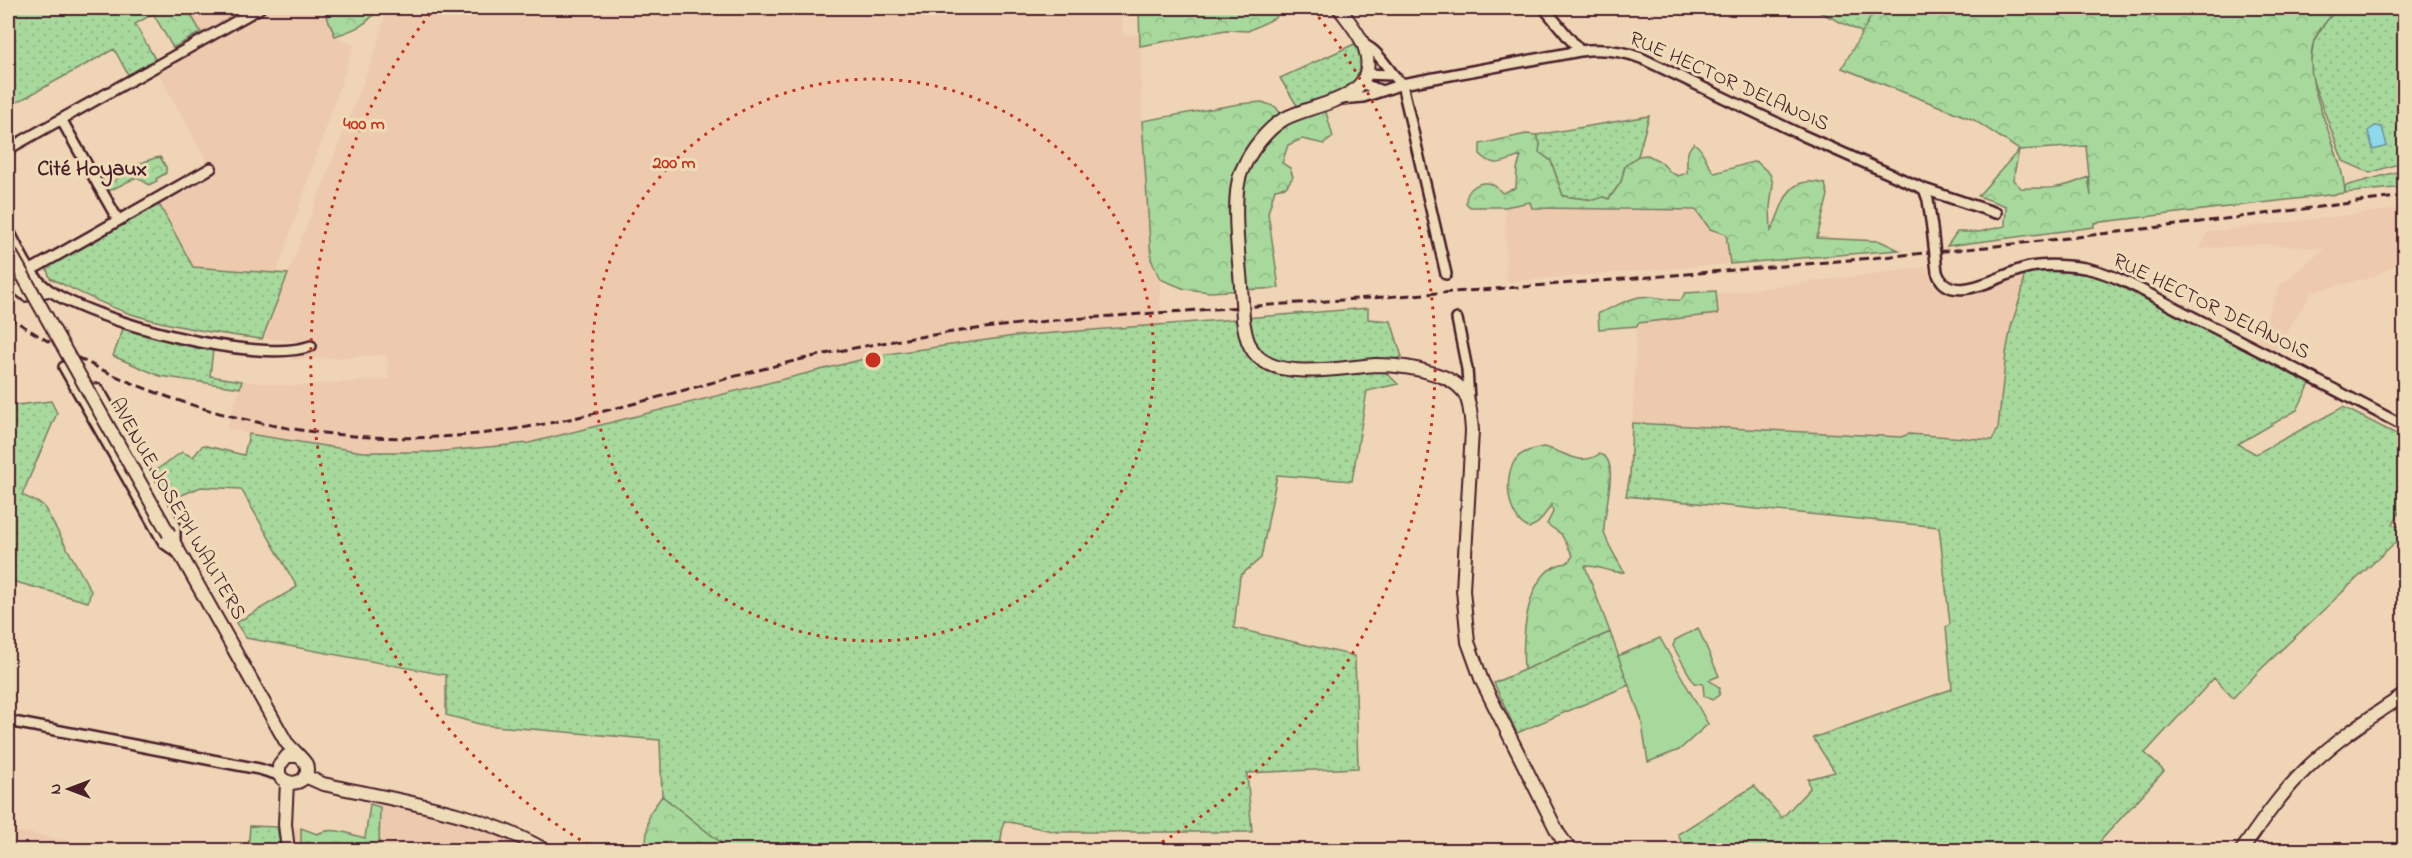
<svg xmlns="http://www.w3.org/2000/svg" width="2412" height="858" font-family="'Indie Flower',sans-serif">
  <defs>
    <pattern id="grass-dots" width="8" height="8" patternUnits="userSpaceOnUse" patternTransform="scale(1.5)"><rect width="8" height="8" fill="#a6d99b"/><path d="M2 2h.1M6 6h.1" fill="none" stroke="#90ba86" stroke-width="1.8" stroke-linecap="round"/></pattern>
    <pattern id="forest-crowns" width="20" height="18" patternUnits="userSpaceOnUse" patternTransform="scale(1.5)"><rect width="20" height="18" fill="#a6d99b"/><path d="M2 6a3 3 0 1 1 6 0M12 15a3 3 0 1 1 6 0" fill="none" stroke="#90ba86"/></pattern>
  </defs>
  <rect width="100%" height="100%" fill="#efd5b5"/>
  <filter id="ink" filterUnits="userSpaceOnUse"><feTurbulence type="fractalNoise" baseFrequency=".0167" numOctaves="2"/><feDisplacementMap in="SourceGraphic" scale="12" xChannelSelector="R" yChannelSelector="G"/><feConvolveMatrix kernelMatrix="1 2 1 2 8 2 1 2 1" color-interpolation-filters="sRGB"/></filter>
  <g filter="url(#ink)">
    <path fill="#edcaae" d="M150,8H323L335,36L354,45L277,273L193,267L158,202L213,172L157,71L155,66L177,54Z
      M387,8H1121L1123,35L1140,34L1142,121L1151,259L1160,279L1162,326L1015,336L880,355L529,443L434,452H363L249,434L227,428L242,381L293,386L389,379L387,355L292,360V341L262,339L376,49Z
      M1530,201L1532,208L1697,210L1702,220L1726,233L1730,264L1506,282L1505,207Z
      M2404,208V261L2373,277L2312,292L2272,357L2253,347L2281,284L2324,249L2263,244L2200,249L2207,232Z
      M1926,267L1933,284L1939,290L1951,295L1979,292L2024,275L2022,292L2011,327L1998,428L1992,440L1909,434L1901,437L1632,423L1637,323L1718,314L1717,294Z
      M380,802L485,829L531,850H248L250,826L301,828L317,834L365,838L370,804L380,806Z
      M8,829L49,837L114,850H8Z"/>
    <path fill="url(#grass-dots)" stroke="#787c63" stroke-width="1.5" d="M8,8H150L153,14L135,24L158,64L131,80L114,49L12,105L8,98Z
      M1811,8H1876L1863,33Z
      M2338,8H2404V162L2370,173L2343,161L2309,71L2314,40L2327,19Z
      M1361,41L1364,45L1361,83L1301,112L1280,78Z
      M1649,116L1638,156L1625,166L1621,182L1609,199L1603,197L1594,200L1563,196L1551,161L1539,152L1540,143L1536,135Z
      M2404,170V187L2345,193V186Z
      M158,202L193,267L288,274L262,339C218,334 173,327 131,314C103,305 77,291 50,278L46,267Z
      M2034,267L2092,270L2313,378L2297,410L2238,444L2256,454L2343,407L2404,438V502L2393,524L2404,529V534L2262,668L2233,698L2214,678L2145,753L2164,771L2092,850H1685L1678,834L1754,786L1782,818L1810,788L1808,779L1835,772L1813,738L1952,689L1946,627L1950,624L1939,527L1626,496L1630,476L1632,423L1901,437L1909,434L1992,440L1998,428L2006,353L2011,327L2022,292L2024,275Z
      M1368,308V319L1391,321L1402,357L1378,365L1398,384L1367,391L1352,481L1277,475L1261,558L1240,576L1234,628L1355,656L1358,768L1247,773L1252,832H1057L1004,821L999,850H730L662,796L660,740L483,725L446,715V675L246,638L236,623L297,587L241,489L201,487L177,497L167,498L154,474L156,470L182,452L193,457L203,445L244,455L249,434L363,452H434L529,443L880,355L1015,336L1235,319C1242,347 1245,364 1276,366L1254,341L1245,318Z
      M123,329L169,341L213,349L210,376L242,381L240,388L160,376L113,356Z
      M51,401L57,413L22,495L43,505L91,591L88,602L8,580V406Z
      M1610,632L1629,685L1517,733L1494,683Z
      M250,826L277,827L281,850H248Z"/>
    <path fill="url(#forest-crowns)" stroke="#787c63" stroke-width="1.5" fill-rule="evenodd" d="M150,8H187L201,32L173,48Z
      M323,8H378C368,25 354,30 335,36Z
      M1139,8H1282V9L1275,18L1248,31L1226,30L1140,46Z
      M1876,8H2338C2330,17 2318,29 2314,41C2299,85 2342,145 2345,193L2094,223V227L1947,246L1957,232H1979L2005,226L2006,206L1978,196L2019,150L1974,120L1842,68ZM2086,146L2091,196L2088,177C2063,189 2047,189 2021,188L2013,180L2019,150Z
      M1262,102L1276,107L1284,119L1324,105L1333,137L1324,144L1302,139L1288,145L1282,163L1290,168L1293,177L1286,187L1275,189L1268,213L1279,288L1210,292L1185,289L1160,279L1151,259L1142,121L1239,104Z
      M1526,134L1536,135L1540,143L1539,152L1551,161L1563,196L1594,200L1603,197L1609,199L1621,182L1625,166L1638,156L1648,155L1661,162L1670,172L1678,176L1687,173C1687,162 1685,151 1694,143C1706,151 1705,164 1715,173L1756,161L1770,174L1773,184L1770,207L1771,231C1785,204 1785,173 1825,184L1828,195L1817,238L1880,241L1899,250L1730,264L1726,234L1710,229L1696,210L1532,208L1530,202L1505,207H1470L1466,203C1465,189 1482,177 1495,186C1498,188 1500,191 1502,193L1516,188L1517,169L1521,156C1503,161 1496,170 1480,154V144Z
      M160,157L166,167V173L156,179L157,181L149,185L137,177L107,192L105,188C122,175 138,161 160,157Z
      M1716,291L1718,314L1638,323L1637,326L1599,329L1598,313C1612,309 1624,300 1639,297C1654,294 1666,302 1681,300L1685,293Z
      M1543,447C1563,450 1580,468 1599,454C1622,457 1603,512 1604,530C1604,540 1619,562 1624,572C1610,574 1600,565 1585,566L1610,632L1524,670C1522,638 1525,567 1567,563L1573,556L1561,534L1547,524L1553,512L1552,505L1538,523L1529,528C1507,520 1502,474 1517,458C1523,451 1534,449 1543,447Z
      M662,796L730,850H653L646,842L649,814Z
      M370,804L380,807L379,850H305L301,842V828L317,834C334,826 348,834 365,838Z"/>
    <path fill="#a6d99b" stroke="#787c63" stroke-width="1.5" d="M1698,628L1719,676L1709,680L1720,688L1719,695L1712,700L1704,696L1703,684L1694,683L1673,646L1675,640Z
      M1660,638L1708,724L1679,750L1648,762L1641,718L1618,656Z"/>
    <path fill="#8cdaeb" stroke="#728f9e" stroke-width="1.5" d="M2375,126L2382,127L2387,146L2373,150L2368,131Z"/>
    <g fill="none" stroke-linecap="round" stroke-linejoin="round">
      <defs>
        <path id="street" d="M1544,8L1580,51
          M1364,45C1381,52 1388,72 1402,84L1446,274
          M1365,74L1391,75
          M1361,83L1382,91L1402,84L1580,51C1601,48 1620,50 1641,58L1802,135L1924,189L1996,213
          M1341,99L1363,97L1382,91
          M61,119L118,220
          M8,149L260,8
          M1924,189L1928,200L1932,228
          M8,229C19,250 29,276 49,290C95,322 258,365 311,346
          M31,270L211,168
          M1937,272C1949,308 1999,276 2022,269C2041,263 2065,265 2085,268C2120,275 2153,297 2185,313C2259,350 2332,388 2404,426
          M8,273L16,288L26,296L50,291
          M1457,319L1467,369L1469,399
          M64,367L164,543L178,553
          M85,393L97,389L103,397L175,525V543
          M8,721L259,769L279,775"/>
        <path id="secondary" d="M1241,286C1239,257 1230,192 1243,168C1251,150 1267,129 1284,119C1315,102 1384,101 1364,46C1359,33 1347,19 1339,8
          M1243,319C1245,334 1248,350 1262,360C1289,379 1344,367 1376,365C1395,365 1417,368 1435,374C1446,377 1459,384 1465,394C1471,405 1471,419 1472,431L1463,590L1468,642L1482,681L1558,833L1570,850
          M169,534L286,742C290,747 304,760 306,764C312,781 290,790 279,775V766L287,756H297
          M305,776L323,784C399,801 477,811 545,850
          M287,782L285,824L288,850
          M2242,850C2262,821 2282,792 2308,767C2337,739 2371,717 2404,695"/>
      </defs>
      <use href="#street" stroke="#4a1f2b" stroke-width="14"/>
      <use href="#secondary" stroke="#4a1f2b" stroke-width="16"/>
      <use href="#street" stroke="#eedbb8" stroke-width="9"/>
      <use href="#secondary" stroke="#eedbb8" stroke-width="12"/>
      <path stroke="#4a1f2b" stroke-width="3" stroke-dasharray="9 4.5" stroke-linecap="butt" d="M8,316C160,419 347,459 528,427C627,410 722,377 820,355C898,338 978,328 1057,320C1367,298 1677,278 1986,247C2126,232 2265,214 2404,196"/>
      <defs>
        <path id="street-bridge" d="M1932,228L1937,272"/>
        <path id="secondary-bridge" d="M8,249L169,534
          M1241,286L1243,319"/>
      </defs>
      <use href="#street-bridge" stroke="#4a1f2b" stroke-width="14" stroke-linecap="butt"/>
      <use href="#secondary-bridge" stroke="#4a1f2b" stroke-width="16" stroke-linecap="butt"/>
      <use href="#street-bridge" stroke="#eedbb8" stroke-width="9"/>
      <use href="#secondary-bridge" stroke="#eedbb8" stroke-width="12"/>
    </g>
  </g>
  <g fill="none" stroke="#c8321e" stroke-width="3" stroke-dasharray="3 6">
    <circle cx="873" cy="360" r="281"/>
    <path d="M596 849A562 562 0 0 1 433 10M1313 10A562 562 0 0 1 1150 849"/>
  </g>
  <g text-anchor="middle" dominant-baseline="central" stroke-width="6" stroke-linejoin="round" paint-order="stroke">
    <g font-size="21" fill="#4a1f2b" stroke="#eedbb8">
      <text transform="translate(1729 82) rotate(24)">RUE HECTOR DELANOIS</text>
      <text transform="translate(2211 307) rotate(26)">RUE HECTOR DELANOIS</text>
      <text transform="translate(177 509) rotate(60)">AVENUE JOSEPH WAUTERS</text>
    </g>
    <g font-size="22" font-weight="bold" fill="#4a1f2b" stroke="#eedbb8">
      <text x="92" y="170">Cité Hoyaux</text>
    </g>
  </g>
  <circle cx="873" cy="360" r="9" fill="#c8321e" stroke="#eedbb8" stroke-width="3"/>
  <g font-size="18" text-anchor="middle" font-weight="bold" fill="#c8321e" stroke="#eedbb8" stroke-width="6" stroke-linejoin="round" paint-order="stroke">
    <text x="364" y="129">400 m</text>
    <text x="674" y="168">200 m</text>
  </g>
  <rect width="2412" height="858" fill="none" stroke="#eedbb8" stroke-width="30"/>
  <rect x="15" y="15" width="2382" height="828" fill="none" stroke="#4a1f2b" stroke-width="2" filter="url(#ink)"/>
  <g transform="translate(69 789) rotate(270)" stroke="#eedbb8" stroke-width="4.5" paint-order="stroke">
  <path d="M0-4.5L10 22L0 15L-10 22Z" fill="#4a1f2b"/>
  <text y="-9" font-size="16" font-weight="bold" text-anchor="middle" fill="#4a1f2b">N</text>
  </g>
</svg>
